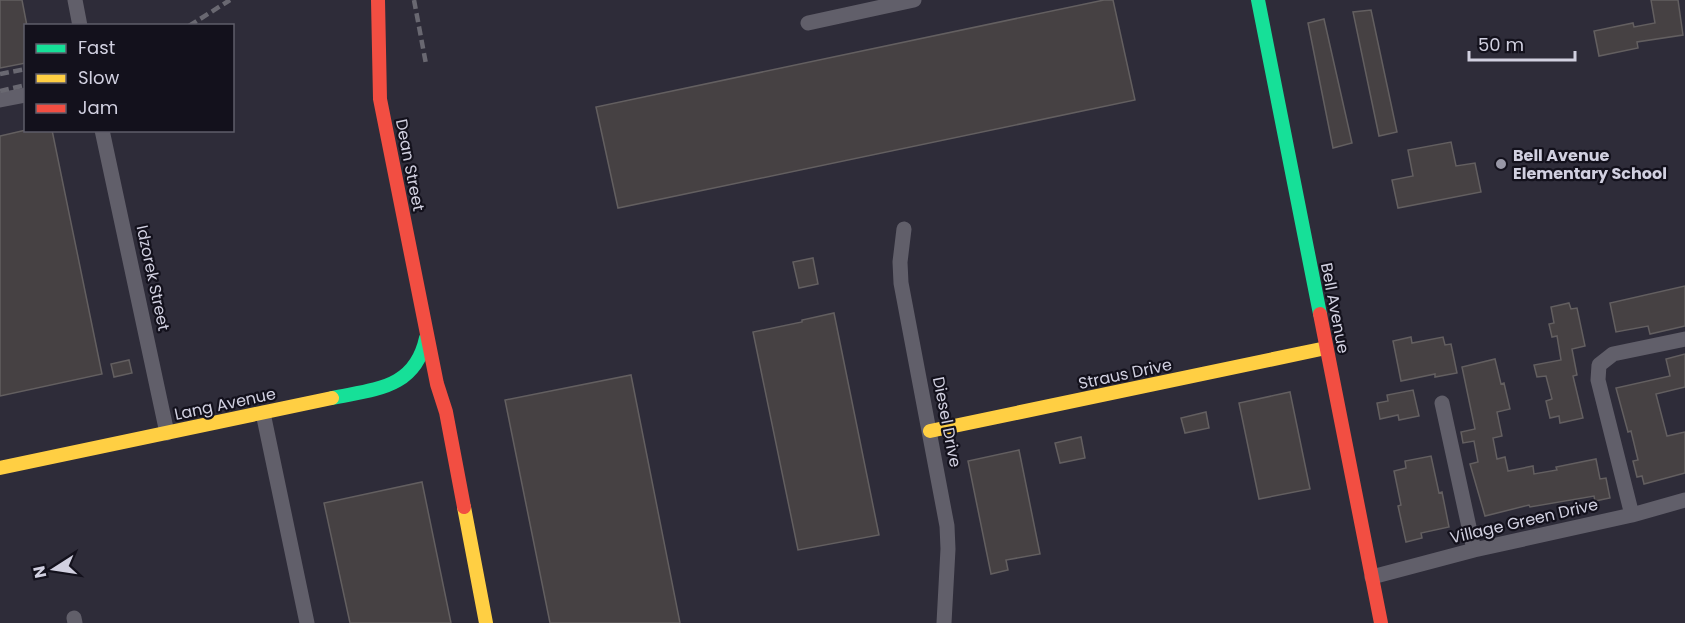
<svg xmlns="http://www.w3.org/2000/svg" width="1685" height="623" font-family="Poppins,sans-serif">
  <rect width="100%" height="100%" fill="#2e2c39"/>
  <path fill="#464143" stroke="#635f60" stroke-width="1.5" d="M0,0H22L27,26H26V63L0,68Z
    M1104,0H1113L1135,100L618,208L596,107Z
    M1651,0H1678L1683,35L1637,42L1638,48L1599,56L1594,31L1633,23L1634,27L1655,23Z
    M1371,10L1397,132L1379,136L1353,12Z
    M1324,19L1352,143L1333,148L1308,23Z
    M26,130H52L102,374L0,396V136Z
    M1451,142L1456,166L1475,163L1481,192L1398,208L1392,180L1413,176L1408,150Z
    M813,258L818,284L799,288L793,262Z
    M1685,286V326L1650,334L1648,326L1616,332L1610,303Z
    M1569,303L1571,309L1577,308L1585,346L1572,349L1577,375L1573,376L1583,418L1560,423L1559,416L1550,418L1546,401L1552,399L1546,376L1537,377L1534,365L1561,360L1557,336L1552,337L1549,324L1554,323L1551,307Z
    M834,313L879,535L798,550L753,332L802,322V320Z
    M1411,337L1412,343L1443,337L1445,345L1451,344L1457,373L1435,377V374L1401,381L1393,341Z
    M1685,354V387L1656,394L1667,436L1685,432V473L1644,484L1642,476L1637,477L1633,461L1638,460L1631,431L1628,432L1616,388L1670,376L1666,359Z
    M1495,359L1501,384L1504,383L1510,409L1497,412L1502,436L1493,438L1497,459L1505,457L1508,471L1533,466L1534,474L1557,470L1556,467L1596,459L1600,479L1606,478L1610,498L1595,501L1594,496L1530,507L1529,505L1485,516L1470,464L1478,462L1474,441L1463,443L1461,432L1475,429L1462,367Z
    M129,360L132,373L114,377L111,364Z
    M631,375L680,623H550L505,400Z
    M1413,390L1419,416L1399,420L1398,415L1380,419L1377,403L1388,401L1387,395Z
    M1290,392L1310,489L1259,499L1239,403Z
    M1206,412L1209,428L1185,433L1181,418Z
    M1081,437L1085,458L1060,463L1055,443Z
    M1019,450L1040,554L1006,560L1008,570L991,574L968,461Z
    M1431,456L1439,493L1442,492L1449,527L1421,533L1422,538L1406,542L1398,506L1401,505L1394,471L1406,468L1405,461Z
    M422,482L451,623H350L324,503Z"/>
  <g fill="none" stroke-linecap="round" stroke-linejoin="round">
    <path stroke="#615f6a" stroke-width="15" d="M75,0L80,26
      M808,23L914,0
      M0,100L26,95
      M102,130L167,433
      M904,229L900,262L901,283L947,526L948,549L944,623
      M1442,403L1474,550
      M263,413L307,623
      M1632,515L1598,380L1599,365L1613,354L1685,339
      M1372,577L1474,550L1632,515L1685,500
      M74,618L75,623"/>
    <path stroke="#16e098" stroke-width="14" d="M1258,0L1320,314
      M332,398C375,389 415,389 426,338"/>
    <path stroke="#ffcf43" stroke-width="14" d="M930,431L1326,348
      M0,468L332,398
      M464,507L486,623"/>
    <path stroke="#f24e42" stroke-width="14" d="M378,0L380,99L437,384L446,412L464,507
      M1320,314L1381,623"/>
    <path stroke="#696871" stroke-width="4.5" stroke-dasharray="9 4.5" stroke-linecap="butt" d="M414,0L426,64
      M189,26L230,0
      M0,74L26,69
      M0,91L26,85"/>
  </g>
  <circle fill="#9897a6" stroke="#13111c" stroke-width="2" cx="1501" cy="164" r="6"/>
  <g text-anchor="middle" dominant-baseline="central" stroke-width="4.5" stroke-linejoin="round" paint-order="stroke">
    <g font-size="16" font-weight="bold" fill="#d1d0e0" stroke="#13111c" text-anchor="start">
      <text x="1513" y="155">Bell Avenue<tspan x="1513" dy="18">Elementary School</tspan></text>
    </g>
    <g font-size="16" fill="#d1d0e0" stroke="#13111c">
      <text transform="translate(410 165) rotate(79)">Dean Street</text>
      <text transform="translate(153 278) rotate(78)">Idzorek Street</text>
      <text transform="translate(1335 308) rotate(79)">Bell Avenue</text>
      <text transform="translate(1125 374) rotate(-12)">Straus Drive</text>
      <text transform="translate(225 404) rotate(-12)">Lang Avenue</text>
      <text transform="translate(947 422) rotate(79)">Diesel Drive</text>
      <text transform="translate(1524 521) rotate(-13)">Village Green Drive</text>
    </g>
  </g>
  <rect x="24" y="24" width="210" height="108" fill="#13111c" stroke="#5f5d6a" stroke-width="1.5"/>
  <rect x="36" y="44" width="30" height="9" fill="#16e098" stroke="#5f5d6a" stroke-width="1.5"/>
  <text x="78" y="54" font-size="18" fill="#d1d0e0">Fast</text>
  <rect x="36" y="74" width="30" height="9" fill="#ffcf43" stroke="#5f5d6a" stroke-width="1.5"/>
  <text x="78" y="84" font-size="18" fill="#d1d0e0">Slow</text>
  <rect x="36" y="104" width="30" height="9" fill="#f24e42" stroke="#5f5d6a" stroke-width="1.5"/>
  <text x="78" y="114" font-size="18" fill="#d1d0e0">Jam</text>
  <g transform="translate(54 569) rotate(258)" stroke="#13111c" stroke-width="4.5" paint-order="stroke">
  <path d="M0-4.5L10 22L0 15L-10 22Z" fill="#d1d0e0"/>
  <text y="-9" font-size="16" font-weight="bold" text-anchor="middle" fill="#d1d0e0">N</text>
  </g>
  <path d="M1469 51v9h106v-9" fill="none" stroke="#d1d0e0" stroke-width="3"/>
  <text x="1478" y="51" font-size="18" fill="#d1d0e0" stroke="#13111c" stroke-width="4.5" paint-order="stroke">50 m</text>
</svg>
